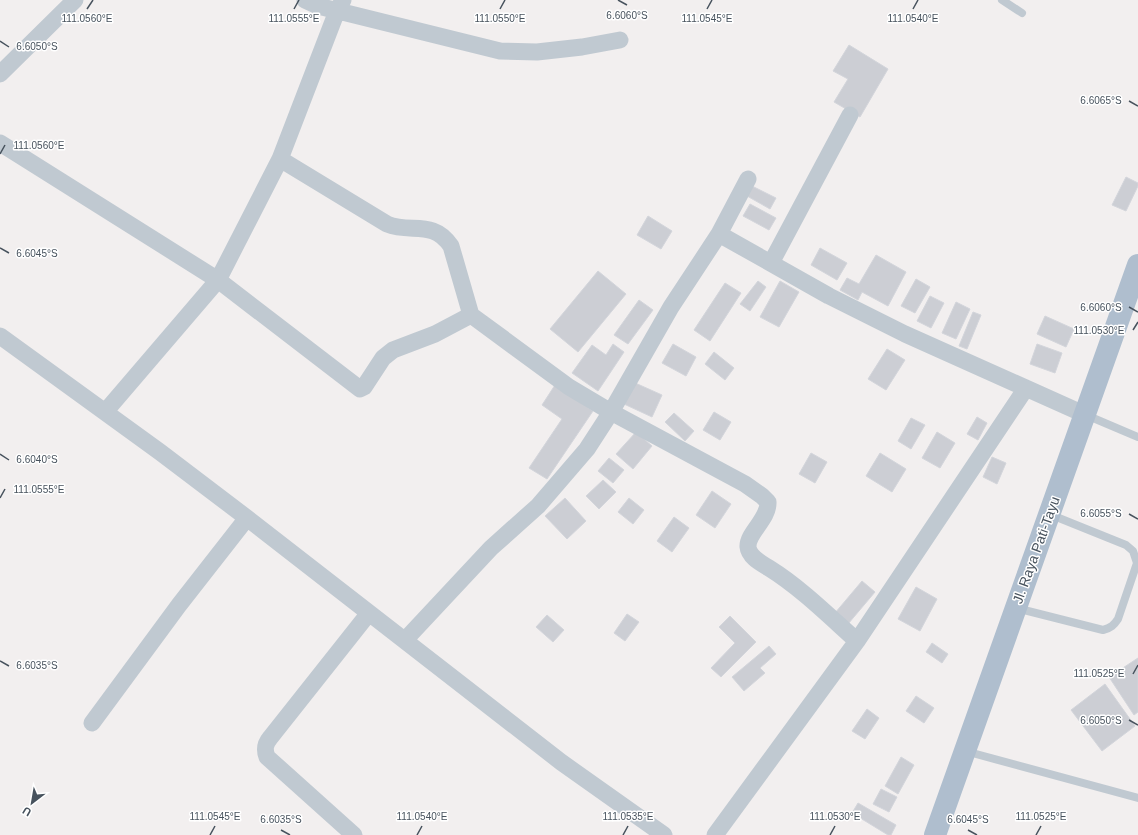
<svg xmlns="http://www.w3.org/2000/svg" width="1138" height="835" font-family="Arial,sans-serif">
  <rect width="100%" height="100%" fill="#f2efef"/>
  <path fill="#ccced4" stroke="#d3d5db" d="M849,45L888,69L860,117L834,102L848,79L833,71Z
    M1126,177L1138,183V186L1126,211L1112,205Z
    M752,186L776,198L770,209L747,196Z
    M750,204L776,218L769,230L743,216Z
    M648,216L672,231L661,249L637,235Z
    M820,248L847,263L837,280L811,265Z
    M876,255L906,272L888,306L862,292L858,300L840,290L847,278L859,284Z
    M598,271L626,294L578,352L550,329Z
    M916,279L930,287L915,313L901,306Z
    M758,281L766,287L750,311L740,304Z
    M780,281L799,292L779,327L760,317Z
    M725,283L741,293L710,341L694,330Z
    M930,296L944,303L931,328L917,321Z
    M639,300L653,310L628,344L614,335Z
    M956,302L970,309L956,339L942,333Z
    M973,312L981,315L967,349L959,346Z
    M1045,316L1074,329L1066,347L1037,334Z
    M613,344L624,352L598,391L572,373L592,345L606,355Z
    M673,344L696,357L686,376L662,363Z
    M1037,344L1062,353L1055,373L1030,364Z
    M887,349L905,360L886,390L868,379Z
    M714,352L734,368L725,380L705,364Z
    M633,382L662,395L652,417L624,404Z
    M555,385L593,411L547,479L529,468L562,419L542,405Z
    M714,412L731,422L720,440L703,430Z
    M674,413L694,431L685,441L665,422Z
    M977,417L987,423L978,440L967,434Z
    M911,418L925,425L911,449L898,441Z
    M636,432L652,446L633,469L616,454Z
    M937,432L955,443L940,468L922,458Z
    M811,453L827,462L815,483L799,474Z
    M880,453L906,469L892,492L866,476Z
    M992,457L1006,463L997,484L983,477Z
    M609,458L624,470L613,483L598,471Z
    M603,480L616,492L599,509L586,496Z
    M712,491L731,504L715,528L696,515Z
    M565,498L586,521L567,539L545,516Z
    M629,498L644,510L633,524L618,512Z
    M674,517L689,528L672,552L657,541Z
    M862,581L875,592L848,624L835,613Z
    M916,587L937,599L920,631L898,619Z
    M627,614L639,622L625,641L614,633Z
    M547,615L564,630L553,642L536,627Z
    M730,616L756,642L721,677L711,668L735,643L719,627Z
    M932,643L948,654L942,663L926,652Z
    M769,646L776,654L760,668L765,673L744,691L732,677Z
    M1138,658V712L1134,715L1109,677Z
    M1105,684L1135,726L1102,751L1071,710Z
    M916,696L934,708L924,723L906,711Z
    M867,709L879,718L865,739L852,731Z
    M901,757L914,765L898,794L885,786Z
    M881,789L897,797L889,812L873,804Z
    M858,803L896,825L891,835H888L852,813Z"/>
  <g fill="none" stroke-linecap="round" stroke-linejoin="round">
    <path stroke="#c0c9d1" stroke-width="8" d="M1002,0L1022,13
      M1086,415L1138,437
      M1016,608L1103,630C1111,628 1114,625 1118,619L1137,563L1133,551L1126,545L1049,514
      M965,751L1138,798"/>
    <path stroke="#c0c9d1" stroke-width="17" d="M305,0L318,6L500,51L537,52L582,47L620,40
      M343,0L337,11L280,159L387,224C411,234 433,219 451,246L471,315L569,387L611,412L745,484L762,496L768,502C769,519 747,533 748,547C749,557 761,563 769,568C801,588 829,616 857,641
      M0,74L75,0
      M0,143L218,280L105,412
      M280,159L218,280L360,389L364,387L383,358L393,350L435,334L471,315
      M719,234L829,296L905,334L1086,415
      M771,263L850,115
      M0,336L160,452L247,518L561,762L664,835
      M405,640L491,548L538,506L587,449L611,412L671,307L719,234L748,179
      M92,723L179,605L247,518
      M354,835L267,757C264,749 265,744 270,738L369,613
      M715,835L857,641L1026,388"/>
    <path stroke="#afbece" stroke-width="22" d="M935,835L1138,265"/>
  </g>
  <path fill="none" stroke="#47525d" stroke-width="1.5" d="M618,0L627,5M87,9L93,0M294,9L299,0M500,9L505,0M707,9L712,0M913,9L918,0M0,41L9,47M1129,101L1138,106M0,154L5,145M0,248L9,253M1129,307L1138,312M1133,330L1138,322M0,454L9,460M0,498L5,489M1129,514L1138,519M0,661L9,666M1133,674L1138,665M1129,720L1138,725M281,830L290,835M968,830L977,835M210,835L215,826M417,835L422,826M623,835L628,826M830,835L835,826M1036,835L1041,826"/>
  <g text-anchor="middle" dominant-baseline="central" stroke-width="3" stroke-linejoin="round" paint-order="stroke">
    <g font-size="14" fill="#47525d" stroke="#fff">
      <text transform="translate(1036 550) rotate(-70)">Jl. Raya Pati-Tayu</text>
    </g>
  </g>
  <g font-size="10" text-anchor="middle" fill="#47525d" stroke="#fff" stroke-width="3" stroke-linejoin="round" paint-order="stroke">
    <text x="627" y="19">6.6060°S</text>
    <text x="87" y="22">111.0560°E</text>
    <text x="294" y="22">111.0555°E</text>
    <text x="500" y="22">111.0550°E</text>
    <text x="707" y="22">111.0545°E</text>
    <text x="913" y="22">111.0540°E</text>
    <text x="37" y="50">6.6050°S</text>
    <text x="1101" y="104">6.6065°S</text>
    <text x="39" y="149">111.0560°E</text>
    <text x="37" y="257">6.6045°S</text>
    <text x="1101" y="311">6.6060°S</text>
    <text x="1099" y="334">111.0530°E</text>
    <text x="37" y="463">6.6040°S</text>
    <text x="39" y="493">111.0555°E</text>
    <text x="1101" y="517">6.6055°S</text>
    <text x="37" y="669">6.6035°S</text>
    <text x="1099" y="677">111.0525°E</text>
    <text x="1101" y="724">6.6050°S</text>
    <text x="215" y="820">111.0545°E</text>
    <text x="422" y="820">111.0540°E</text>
    <text x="628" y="820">111.0535°E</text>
    <text x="835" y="820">111.0530°E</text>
    <text x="1041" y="820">111.0525°E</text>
    <text x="281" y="823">6.6035°S</text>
    <text x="968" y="823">6.6045°S</text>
  </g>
  <g transform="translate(32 803) rotate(211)" stroke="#ffffff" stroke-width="3" paint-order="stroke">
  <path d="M0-3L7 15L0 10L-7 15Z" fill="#47525d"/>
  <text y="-6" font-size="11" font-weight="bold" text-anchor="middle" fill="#47525d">U</text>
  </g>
</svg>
